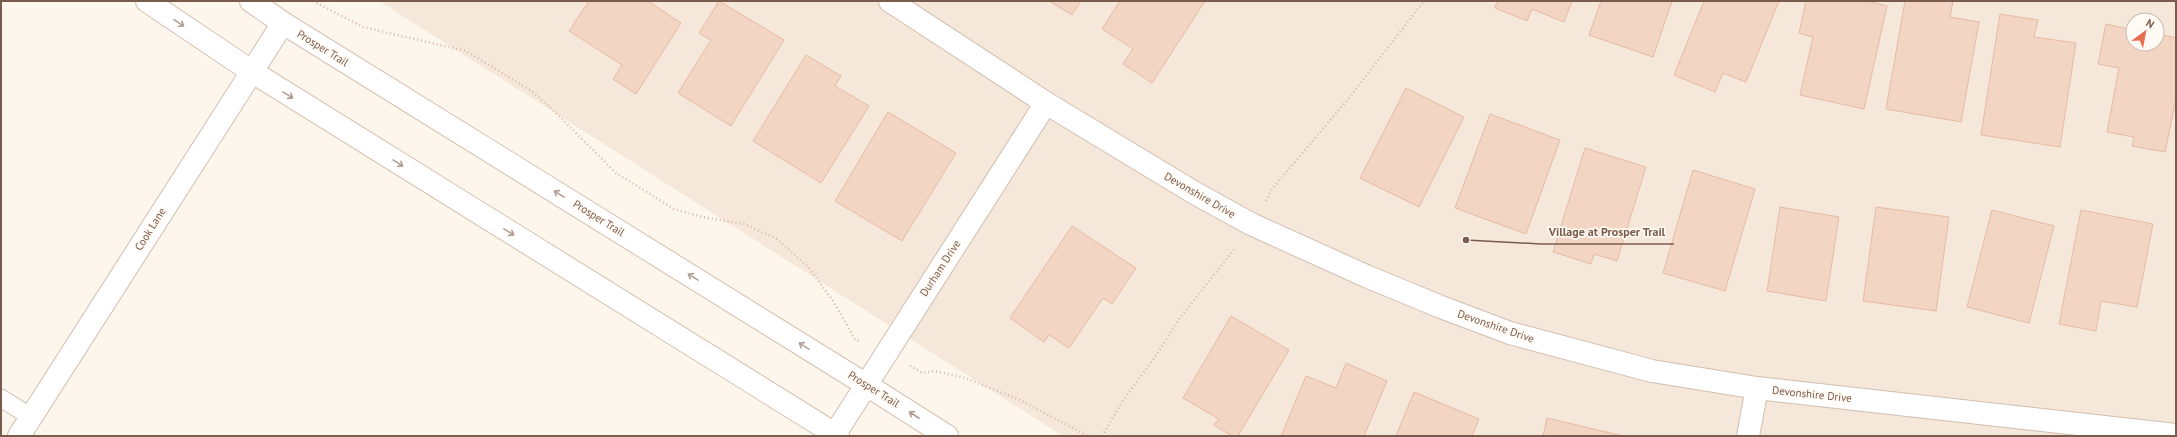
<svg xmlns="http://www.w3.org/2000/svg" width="2177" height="437" font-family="'PT Sans',sans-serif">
  <rect width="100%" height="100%" fill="#fdf6ec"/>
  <path fill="#f5e8da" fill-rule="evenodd" d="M379,1H2176V436H1063ZM2133,20H2157V44H2133Z"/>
  <path fill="#f3d5c3" stroke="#e6bba3" d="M589,1H648L681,23L636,94L613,79L622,65L569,31Z
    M719,1L784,40L731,126L678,93L711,40L699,33Z
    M1049,1H1081L1072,15Z
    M1120,1H1205L1152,83L1123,64L1133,49L1102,29Z
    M1497,1H1572L1564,22L1532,9L1527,21L1495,8Z
    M1601,1H1672L1653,57L1589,35Z
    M1704,1H1779L1746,82L1723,73L1715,92L1674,75Z
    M1806,1H1866L1887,6L1864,109L1800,95L1813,37L1799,33Z
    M1905,1H1953L1950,17L1979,22L1961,122L1886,109Z
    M2000,14L2038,20L2034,37L2076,43L2060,147L1981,135Z
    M2106,24L2133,30V44H2157V34L2176,38V99L2165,152L2132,146L2134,137L2107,132L2119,68L2098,64Z
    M806,55L841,76L835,86L869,106L821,183L753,141Z
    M1406,88L1464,117L1419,207L1360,178Z
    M888,112L956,153L902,241L835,201Z
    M1490,114L1560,140L1526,234L1455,208Z
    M1585,148L1646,167L1617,261L1594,254L1591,264L1553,252Z
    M1693,170L1755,189L1725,291L1663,273Z
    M1780,207L1839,217L1826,301L1767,291Z
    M1876,207L1949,217L1936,311L1863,301Z
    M1992,210L2054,226L2029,323L1967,307Z
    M2081,210L2153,224L2137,307L2101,301L2096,331L2059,324Z
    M1072,226L1136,268L1112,304L1103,298L1069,348L1049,335L1044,342L1010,318Z
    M1231,316L1289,350L1238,436H1232L1214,425L1219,419L1183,398Z
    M1346,363L1387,381L1364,436H1281L1306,376L1336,388Z
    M1414,392L1479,419L1472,436H1396Z
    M1547,418L1623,436H1543Z"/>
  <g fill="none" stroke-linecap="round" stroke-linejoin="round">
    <defs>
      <path id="lane" d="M1,398L31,417"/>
      <path id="street" d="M890,1L1046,103L1193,192L1251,224L1366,276L1441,307L1510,333L1652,371L1757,388L2176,435
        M835,434L1046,103
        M19,436L283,23
        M1748,436L1757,388"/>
      <path id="secondary" d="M147,1L251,71L838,436
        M251,1L283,23L865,384L947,436"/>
    </defs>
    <use href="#lane" stroke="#d1beb0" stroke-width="19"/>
    <use href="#street" stroke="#d1beb0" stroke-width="24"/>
    <use href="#secondary" stroke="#d6c0b0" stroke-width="24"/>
    <path stroke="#d9b8a5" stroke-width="2.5" stroke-dasharray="1 3" stroke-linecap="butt" d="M313,1L363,27L466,51L533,92L557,114L616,173L674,209L702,217L744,224L777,239L809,268L833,301L855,339L861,342
      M1266,201L1272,189L1349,98L1424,1
      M910,366L923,373L935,371L965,378L1020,400L1088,436
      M1102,436L1122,402L1155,357L1179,319L1236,247"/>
    <use href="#lane" stroke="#fff" stroke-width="17"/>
    <use href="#street" stroke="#fff" stroke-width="22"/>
    <use href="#secondary" stroke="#fff" stroke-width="22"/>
  </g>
  <defs><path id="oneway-shaft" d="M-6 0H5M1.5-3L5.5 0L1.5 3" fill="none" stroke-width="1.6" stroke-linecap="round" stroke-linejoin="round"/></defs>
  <g stroke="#af9d94">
    <use href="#oneway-shaft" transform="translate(179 23) rotate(34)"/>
    <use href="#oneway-shaft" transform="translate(288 95) rotate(32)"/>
    <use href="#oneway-shaft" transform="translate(398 163) rotate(32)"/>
    <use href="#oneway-shaft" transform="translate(559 194) rotate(-148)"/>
    <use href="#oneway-shaft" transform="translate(509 232) rotate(32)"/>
    <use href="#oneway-shaft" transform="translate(693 277) rotate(-148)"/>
    <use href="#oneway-shaft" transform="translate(804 346) rotate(-148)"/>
    <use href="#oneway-shaft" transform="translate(914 415) rotate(-147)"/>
  </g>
  <g text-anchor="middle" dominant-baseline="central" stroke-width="3.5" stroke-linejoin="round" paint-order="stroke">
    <g font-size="11" fill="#7a5c4d" stroke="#fffaf3">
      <text transform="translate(323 48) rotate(32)">Prosper Trail</text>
      <text transform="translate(1200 195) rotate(30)">Devonshire Drive</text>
      <text transform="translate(599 218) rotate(32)">Prosper Trail</text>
      <text transform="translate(150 229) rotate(-58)">Cook Lane</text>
      <text transform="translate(940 268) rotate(-57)">Durham Drive</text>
      <text transform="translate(1496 326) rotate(19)">Devonshire Drive</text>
      <text transform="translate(874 389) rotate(32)">Prosper Trail</text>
      <text transform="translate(1812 394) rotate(6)">Devonshire Drive</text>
    </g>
  </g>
  <path fill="none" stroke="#7a5c4d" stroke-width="1.5" d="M1466 240L1541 244H1674"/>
  <circle fill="#7a5c4d" stroke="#fffaf3" stroke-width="1.5" cx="1466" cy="240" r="4"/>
  <g font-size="12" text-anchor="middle" font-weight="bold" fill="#7a5c4d" stroke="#fffaf3" stroke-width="3.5" stroke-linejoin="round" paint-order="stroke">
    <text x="1607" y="236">Village at Prosper Trail</text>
  </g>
  <rect width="2177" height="437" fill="none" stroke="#7a5c4d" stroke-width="4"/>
  <g transform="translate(2145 32) rotate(32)"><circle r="19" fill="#fffaf3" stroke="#cabbb1"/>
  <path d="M0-3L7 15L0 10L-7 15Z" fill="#e76f51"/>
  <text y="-6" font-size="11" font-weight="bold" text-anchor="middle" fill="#7a5c4d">N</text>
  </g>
</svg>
